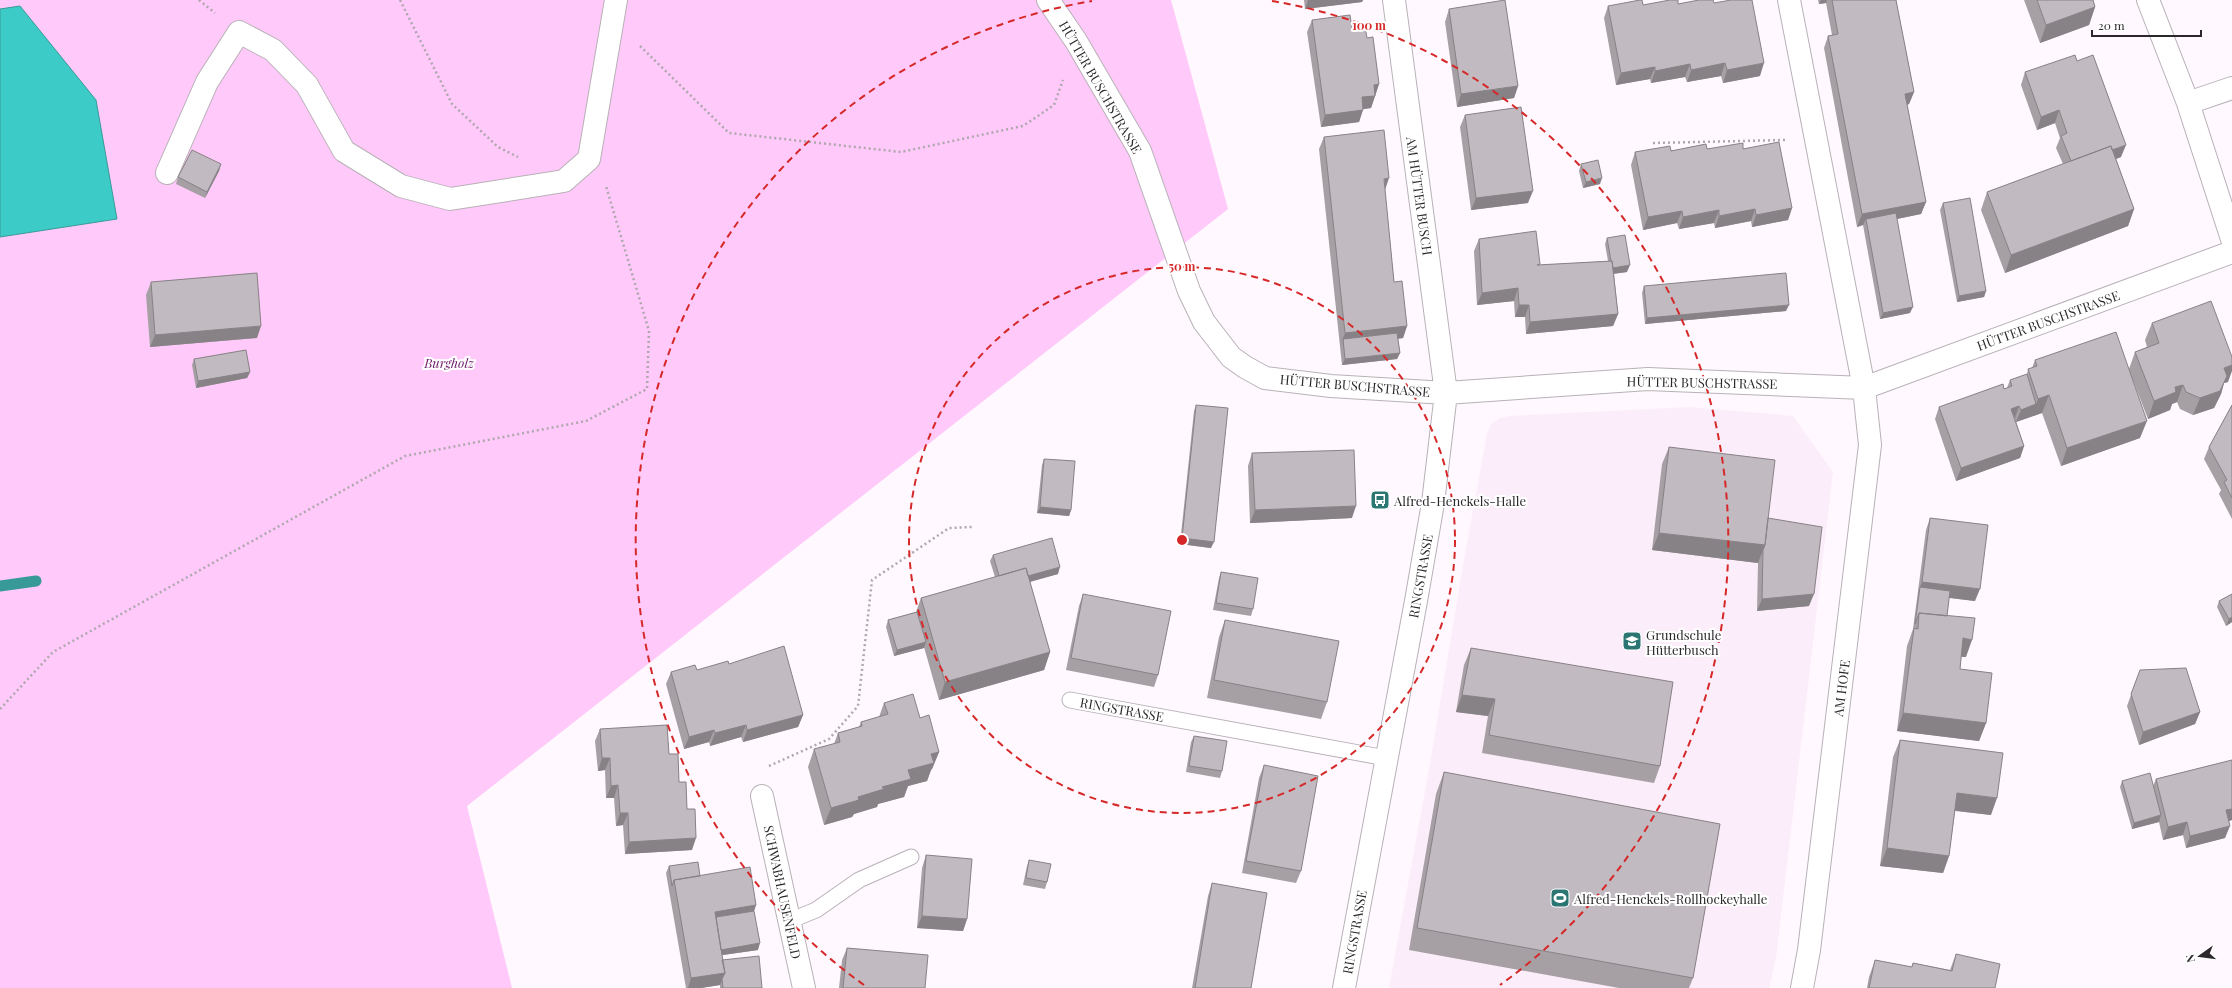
<svg xmlns="http://www.w3.org/2000/svg" width="2232" height="988" font-family="'Playfair Display',serif">
  <rect width="100%" height="100%" fill="#fff8fe"/>
  <path fill="#fbedf9" d="M1690,407L1793,416L1833,472L1776,958L1769,988H1389L1430,764L1462,571L1487,434L1491,424L1500,418L1509,416Z"/>
  <path fill="#ffc9fa" d="M0,0H1171L1228,209L467,806L512,988H0V237L117,219L20,6L0,9Z"/>
  <path fill="#3dcbc7" stroke="#389a98" d="M20,6L96,100L117,219L0,237V9Z"/>
  <g fill="none" stroke-linecap="round" stroke-linejoin="round">
    <path stroke="#389a98" stroke-width="11" d="M0,586L36,581"/>
    <defs>
      <path id="lane" d="M1070,700L1386,758
        M789,921L816,910L859,880L911,857"/>
      <path id="street" d="M1048,0L1076,41L1140,151L1189,291L1204,322L1231,357L1245,367L1265,378L1331,386L1446,393L1648,379L1864,388L2232,252
        M1789,0L1864,388L1870,445L1809,950L1802,988
        M2148,0L2188,103L2232,239
        M2188,103L2232,88
        M167,173L207,82L239,32L273,50L307,85L344,151L401,186L450,199L564,181L589,159L616,0
        M762,796L804,988
        M1344,988L1416,601L1433,503L1446,393L1394,0"/>
    </defs>
    <use href="#lane" stroke="#b8b1b7" stroke-width="17"/>
    <use href="#street" stroke="#b8b1b7" stroke-width="24"/>
    <path stroke="#aea8ad" stroke-width="2.5" stroke-dasharray="2 3" stroke-linecap="butt" d="M199,0L215,13
      M400,0L452,104L498,147L518,157
      M640,46L729,133L901,152L1023,126L1054,105L1063,80
      M1653,143L1785,140
      M0,709L53,652L405,456L586,421L647,389L649,331L606,186
      M769,766L829,739L858,706L872,580L949,528L972,527"/>
    <use href="#lane" stroke="#fff" stroke-width="15"/>
    <use href="#street" stroke="#fff" stroke-width="22"/>
  </g>
  <path fill="#a6a0a5" d="M1304,0H1363L1362,2L1305,9Z
    M1818,0H1896L1914,92L1909,104L1907,105L1926,202L1921,214L1897,219L1910,313L1880,319L1863,225L1857,227L1824,48L1828,36L1832,35L1826,3L1819,4Z
    M2024,0H2093L2095,7L2089,25L2040,43Z
    M1714,3L1760,76L1723,83L1721,76L1687,82L1685,77L1651,83L1650,79L1616,85L1604,18L1608,6Z
    M1449,9L1518,86L1514,98L1457,107L1445,22Z
    M1312,20L1352,28L1367,38L1379,84L1371,108L1363,109L1359,122L1321,127L1307,32Z
    M2077,61L2121,157L2116,159L2134,209L2128,226L2005,273L1981,210L1987,192L2063,164L2056,148L2060,138L2055,123L2037,130L2021,85L2025,72Z
    M1465,115L1528,203L1471,210L1460,127Z
    M1324,137L1385,190L1394,282L1407,326L1403,338L1398,339L1400,353L1397,359L1342,365L1319,149Z
    M1707,149H1743L1792,208L1788,220L1752,227L1751,221L1715,228L1714,223L1679,229L1677,223L1643,230L1631,165L1635,152Z
    M221,164L219,171L205,198L176,184L178,177Z
    M1581,164L1600,184L1583,188L1579,171Z
    M1943,203L1986,291L1984,297L1957,302L1940,210Z
    M1607,238L1627,272L1614,274L1618,314L1613,326L1526,334L1525,317H1515L1514,301L1477,305L1474,251L1479,239L1540,265L1608,261L1605,244Z
    M151,282L257,338L150,347L146,295Z
    M1644,286L1786,311L1645,324L1642,293Z
    M2152,323L2228,382L2224,383L2221,394L2214,408L2193,415L2180,409L2177,402L2172,404L2170,410L2148,419L2129,370L2140,438L2061,466L2042,413L2016,422L2015,418L2024,446L2020,458L1956,481L1935,419L1939,407L2007,388L2010,380L2027,374L2028,369L2032,368L2035,360L2129,369L2135,352L2147,347L2145,340Z
    M194,359L250,372L247,378L196,388L192,365Z
    M1196,405L1211,548L1180,544L1194,411Z
    M2232,405V519L2219,494L2221,490L2204,459L2209,447Z
    M1669,447L1768,518L1809,606L1757,611L1758,563L1652,550L1662,464Z
    M1252,453L1352,518L1250,523L1248,466Z
    M1044,459L1071,510L1069,516L1037,513L1042,465Z
    M1930,518L1975,601L1949,598L1947,616L1966,657H1961L1960,669L1986,723L1979,741L1897,731L1907,646L1913,629L1926,530Z
    M993,555L1058,574L1030,582L1050,652L1044,670L939,700L924,647V648L894,656L886,627L888,620L916,612L921,598L995,577L990,561Z
    M1221,572L1253,609L1251,616L1213,610L1219,578Z
    M1083,594L1158,675L1154,687L1066,670L1079,606Z
    M2232,594V622L2226,626L2217,607L2219,601Z
    M1225,620L1327,702L1321,719L1207,698L1219,637Z
    M1471,648L1660,766L1654,783L1482,753L1488,716L1456,712L1464,665Z
    M729,664L803,715L798,727L743,742L741,737L710,746L709,742L684,749L666,684L671,672L697,670Z
    M2140,670L2200,712L2195,724L2139,745L2127,706Z
    M884,703L920,718L939,752L932,769L931,770L927,781L908,786L904,797L878,804L877,807L854,814L852,817L824,825L808,767L814,749L834,744L838,733L859,727L861,722L879,717Z
    M600,729L669,754L687,809L692,850L625,854L623,825L616,826L614,798H606L605,770L598,771L595,741Z
    M1194,736L1222,771L1220,778L1186,772L1191,742Z
    M1900,740L1991,815L1955,811L1949,856L1943,873L1880,866L1893,757Z
    M2232,760V820L2229,821L2225,838L2186,848L2183,835L2163,840L2159,822L2132,829L2120,787L2122,781L2153,786L2156,779Z
    M1264,765L1301,871L1296,883L1242,873L1259,778Z
    M1444,772L1693,978L1689,988H1619L1409,950L1436,794Z
    M926,855L967,919L963,931L917,928L922,868Z
    M1029,860L1047,882L1045,889L1023,885L1027,866Z
    M669,866L700,876L756,905L754,911L758,950L722,955V960L762,988H720V985L701,988H686L666,873Z
    M1212,883L1251,988H1192L1208,896Z
    M847,948L925,988H839L842,960Z
    M1956,954L1995,988H1867L1869,977L1875,960L1912,967L1913,963L1950,970Z"/>
  <path fill="#878286" d="M1308,0H1363L1362,2L1305,9Z
    M1821,0H1827L1826,3L1819,4Z
    M2095,7L2089,25L2040,43L2046,25Z
    M1725,63L1721,76L1687,82L1691,70Z
    M1764,63L1760,76L1723,83L1727,70Z
    M1690,64L1685,77L1651,83L1655,71Z
    M1655,67L1650,79L1616,85L1621,73Z
    M1379,84L1371,108L1357,110L1362,97L1374,85Z
    M1518,86L1514,98L1457,107L1461,94Z
    M1914,92L1909,104L1901,106L1905,94Z
    M1363,110L1359,122L1321,127L1325,115Z
    M2059,110L2055,123L2037,130L2041,117Z
    M2126,145L2121,157L2068,177L2072,165Z
    M221,164L219,171L205,198L207,192Z
    M1389,178L1385,190L1384,179Z
    M1602,178L1600,184L1583,188L1586,182Z
    M1533,191L1528,203L1471,210L1476,198Z
    M1926,202L1921,214L1867,225L1866,219L1863,225L1857,227L1862,214Z
    M1792,208L1788,220L1752,227L1756,215Z
    M1755,209L1751,221L1715,228L1719,216Z
    M2134,209L2128,226L2005,273L2011,255Z
    M1719,210L1714,223L1679,229L1683,217Z
    M1682,211L1677,223L1643,230L1648,217Z
    M1630,265L1627,272L1610,274L1612,268Z
    M1518,288L1514,301L1477,305L1482,293Z
    M1986,291L1984,297L1957,302L1959,296Z
    M1519,305H1529L1525,317H1515Z
    M1789,305L1786,311L1645,324L1647,318Z
    M1913,307L1910,313L1880,319L1883,313Z
    M1618,314L1613,326L1526,334L1530,322Z
    M261,326L257,338L150,347L155,335Z
    M1407,326L1403,338L1343,345V339L1340,345L1345,333Z
    M1400,353L1397,359L1342,365L1345,359Z
    M2232,365V371L2228,382L2224,383L2221,394L2214,408L2193,415L2200,398L2224,368Z
    M250,372L247,378L196,388L198,381Z
    M2183,385L2177,402L2172,404L2170,410L2148,419L2154,401L2175,387Z
    M2049,395L2042,413L2016,422L2021,410L2036,404L2038,399Z
    M2019,406L2015,418L2011,409Z
    M2147,421L2140,438L2061,466L2067,448Z
    M2024,446L2020,458L1956,481L1961,468Z
    M1356,506L1352,518L1250,523L1255,510Z
    M1040,507L1071,510L1069,516L1037,513Z
    M1659,533L1765,545L1758,563L1652,550Z
    M1182,538L1214,542L1211,548L1180,544Z
    M1060,567L1058,574L999,590L1001,584Z
    M1922,582L1980,589L1975,601L1919,594L1920,587Z
    M1814,594L1809,606L1757,611L1762,599Z
    M2232,617V622L2226,626L2229,619Z
    M1963,638L1972,640L1966,657L1957,656Z
    M926,642L924,648L894,656L897,650Z
    M1050,652L1044,670L939,700L945,682Z
    M1462,695L1495,699L1488,716L1456,712Z
    M2200,712L2195,724L2139,745L2143,732Z
    M1903,713L1986,723L1979,741L1897,731Z
    M803,715L798,727L743,742L747,730Z
    M746,725L741,737L710,746L715,733Z
    M714,730L709,742L684,749L689,737Z
    M939,752L932,769L931,770L927,781L908,786L904,797L878,804L877,807L854,814L852,817L824,825L831,808L882,787L931,754Z
    M602,758H610L605,770L598,771Z
    M618,785L614,798H606L611,786Z
    M1957,793L1997,798L1991,815L1950,810Z
    M2232,809V820L2222,823L2226,810Z
    M620,813H628L623,825L616,826Z
    M2161,815L2159,822L2132,829L2134,823Z
    M2187,822L2183,835L2163,840L2168,827Z
    M2230,826L2225,838L2186,848L2190,836Z
    M696,838L692,850L625,854L629,842Z
    M1887,848L1949,856L1943,873L1880,866Z
    M756,905L752,917L714,923L715,912Z
    M922,916L967,919L963,931L917,928Z
    M760,943L758,950L716,956L718,950Z
    M725,973L720,985L701,988H688L691,978Z"/>
  <path fill="#c1bac0" stroke="#878286" d="M1505,0L1518,86L1461,94L1449,9Z
    M1640,0H1642L1643,5L1670,0H1678V4L1699,0H1713L1714,3L1731,0H1752L1764,63L1727,70L1725,63L1691,70L1690,64L1655,71V67L1621,73L1608,6Z
    M1832,0H1896L1914,92L1905,94L1926,202L1862,214L1828,36L1838,34Z
    M2037,0H2093L2095,7L2046,25Z
    M1350,15L1352,28L1365,26L1367,38L1373,37L1379,84L1374,85L1375,96L1362,97L1363,110L1325,115L1312,20Z
    M2075,55L2077,61L2093,55L2126,145L2112,150L2111,146L2071,161L2061,136L2067,133L2059,110L2041,117L2025,72Z
    M1521,107L1533,191L1476,198L1465,115Z
    M1384,130L1389,178L1384,179L1394,282L1402,281L1407,326L1345,333L1324,137Z
    M1779,142L1792,208L1756,215L1755,209L1719,216V210L1683,217L1682,211L1648,217L1635,152L1670,146L1671,151L1706,144L1707,149L1743,143V149Z
    M2111,146L2134,209L2011,255L1987,192Z
    M192,150L221,164L207,192L178,177Z
    M1598,160L1602,178L1586,182L1581,164Z
    M1970,198L1986,291L1959,296L1943,203Z
    M1896,213L1913,307L1883,313L1866,219Z
    M1536,231L1540,264L1537,265L1612,261L1618,314L1530,322L1529,305H1519L1518,288L1482,293L1479,239Z
    M1625,235L1630,265L1613,268L1612,261H1611L1607,238Z
    M257,273L261,326L155,335L151,282Z
    M1786,273L1789,305L1647,318L1644,286Z
    M2211,301L2232,357V365L2224,368L2227,376L2220,391L2200,398L2186,392L2183,385L2175,387L2176,392L2154,401L2135,352L2159,343L2152,323Z
    M2116,332L2147,421L2067,448L2049,395L2038,399L2028,369L2037,366L2035,360Z
    M1397,333L1400,353L1345,359L1343,339Z
    M246,350L250,372L198,381L194,359Z
    M2027,374L2036,404L2021,410L2019,406L2011,409L2024,446L1961,468L1939,407L2003,384L2004,389L2012,386L2010,380Z
    M1196,405L1228,408L1214,542L1182,538Z
    M2232,405V498L2224,482L2227,480L2209,447Z
    M1669,447L1775,460L1765,545L1659,533Z
    M1354,450L1356,506L1255,510L1252,453Z
    M1044,459L1075,461L1071,510L1040,507Z
    M1768,518L1822,527L1814,594L1762,599L1763,550L1765,545Z
    M1930,518L1988,525L1980,589L1922,582Z
    M1052,538L1060,567L1028,576L1026,568L999,576L993,555Z
    M1026,568L1050,652L945,682L921,598Z
    M1221,572L1258,578L1253,609L1216,603Z
    M1920,587L1950,591L1947,616L1919,613L1915,624Z
    M1083,594L1171,611L1158,675L1071,658Z
    M2232,594V617L2229,619L2219,601Z
    M917,612L926,642L897,650L888,620Z
    M1919,613L1975,618L1972,640L1963,638L1960,669L1992,673L1986,723L1903,713L1914,628L1918,629Z
    M1225,620L1339,641L1327,702L1214,680Z
    M784,646L803,715L747,730L746,725L715,733L714,730L689,737L671,672L695,665L697,670L728,661L729,664Z
    M1471,648L1673,682L1660,766L1489,735L1495,699L1462,695Z
    M2186,668L2200,712L2143,732L2131,694L2140,670Z
    M913,694L920,718L929,715L939,752L931,754L934,763L908,770L911,779L882,787L884,789L858,797L859,800L831,808L814,749L840,742L838,733L862,726L861,722L888,714L884,703Z
    M667,725L669,754H678L679,782H686L687,809H695L696,838L629,842L628,813H620L618,785L611,786L610,758H602L600,729Z
    M1194,736L1227,741L1222,771L1189,766Z
    M1900,740L2003,753L1997,798L1957,793L1949,856L1887,848Z
    M2232,760V809L2226,810L2230,826L2190,836L2187,822L2168,827L2156,779Z
    M1264,765L1318,776L1301,871L1246,861Z
    M1444,772L1720,824L1693,978L1417,928Z
    M2150,773L2161,815L2134,823L2122,781Z
    M926,855L972,859L967,919L922,916Z
    M1029,860L1051,864L1047,882L1026,878Z
    M698,862L700,876L674,880L672,886L669,866Z
    M750,867L756,905L715,912L725,973L691,978L674,880Z
    M1212,883L1267,893L1251,988H1195Z
    M754,911L760,943L721,950L716,917Z
    M847,948L928,955L925,988H843Z
    M1956,954L2000,964L1995,988H1869L1875,960L1912,967L1913,963L1952,971Z
    M759,956L762,988H723L722,979L725,973L722,960Z"/>
  <g fill="none" stroke="#d62828" stroke-width="2" stroke-dasharray="7 5">
    <circle cx="1182" cy="540" r="273"/>
    <path d="M864 985A547 547 0 0 1 1092 1M1272 1A547 547 0 0 1 1500 985"/>
  </g>
  <defs>
    <symbol id="bus-square" viewBox="-11 -11 22 22"><rect x="-9" y="-9" width="18" height="18" rx="4" fill="#2b7573" stroke="#fff"/><path d="M-5-6H5V4H4V6H2V4H-2V6H-4V4H-5ZM-3.5-4V0h7V-4ZM-3.5 1.2v1.5H-2V1.2ZM2 1.2v1.5H3.5V1.2Z" fill="#fff"/></symbol>
    <symbol id="school-square" viewBox="-11 -11 22 22"><rect x="-9" y="-9" width="18" height="18" rx="4" fill="#2b7573" stroke="#fff"/><path d="M0-5L7-2L0 1L-7-2ZM-4 1L0 2.5L4 1V4Q0 6-4 4Z" fill="#fff"/></symbol>
    <symbol id="stadium-square" viewBox="-11 -11 22 22"><rect x="-9" y="-9" width="18" height="18" rx="4" fill="#2b7573" stroke="#fff"/><path d="M0-5a6.5 5 0 1 0 0 10a6.5 5 0 1 0 0-10ZM-3.5-1.8h7v3.6h-7Z" fill="#fff"/></symbol>
  </defs>
  <g fill-rule="evenodd">
    <use href="#bus-square" x="1369" y="489" width="22" height="22"/>
    <use href="#school-square" x="1621" y="630" width="22" height="22"/>
    <use href="#stadium-square" x="1549" y="887" width="22" height="22"/>
  </g>
  <g text-anchor="middle" dominant-baseline="central" stroke-width="4" stroke-linejoin="round" paint-order="stroke">
    <g font-size="13" fill="#2b282b" stroke="#fff">
      <text transform="translate(1101 87) rotate(60)">HÜTTER BUSCHSTRASSE</text>
      <text transform="translate(1420 196) rotate(82)">AM HÜTTER BUSCH</text>
      <text transform="translate(2048 320) rotate(-20)">HÜTTER BUSCHSTRASSE</text>
      <text transform="translate(1702 382) rotate(1)">HÜTTER BUSCHSTRASSE</text>
      <text transform="translate(1355 385) rotate(5)">HÜTTER BUSCHSTRASSE</text>
      <text transform="translate(1420 576) rotate(-80)">RINGSTRASSE</text>
      <text transform="translate(1841 688) rotate(-83)">AM HOFE</text>
      <text transform="translate(1122 709) rotate(10)">RINGSTRASSE</text>
      <text transform="translate(783 892) rotate(78)">SCHWABHAUSENFELD</text>
      <text transform="translate(1354 932) rotate(-80)">RINGSTRASSE</text>
    </g>
    <g font-size="13" font-style="italic" fill="#6c1b6a" stroke="#fff">
      <text x="449" y="362">Burgholz</text>
    </g>
    <g font-size="13" fill="#2b282b" stroke="#fff" text-anchor="start">
      <text x="1394" y="500">Alfred-Henckels-Halle</text>
      <text x="1646" y="634">Grundschule<tspan x="1646" dy="15">Hütterbusch</tspan></text>
      <text x="1574" y="898">Alfred-Henckels-Rollhockeyhalle</text>
    </g>
  </g>
  <circle cx="1182" cy="540" r="6" fill="#d62828" stroke="#fff" stroke-width="2"/>
  <g font-size="12" text-anchor="middle" font-weight="bold" fill="#d62828" stroke="#fff" stroke-width="4" stroke-linejoin="round" paint-order="stroke">
    <text x="1369" y="30">100 m</text>
    <text x="1182" y="271">50 m</text>
  </g>
  <g transform="translate(2200 956) rotate(256)" stroke="#ffffff" stroke-width="3" paint-order="stroke">
  <path d="M0-3L7 15L0 10L-7 15Z" fill="#2b282b"/>
  <text y="-6" font-size="11" font-weight="bold" text-anchor="middle" fill="#2b282b">N</text>
  </g>
  <path d="M2092 30v6h109v-6" fill="none" stroke="#2b282b" stroke-width="2"/>
  <text x="2098" y="30" font-size="12" fill="#2b282b" stroke="#ffffff" stroke-width="3" paint-order="stroke">20 m</text>
</svg>
